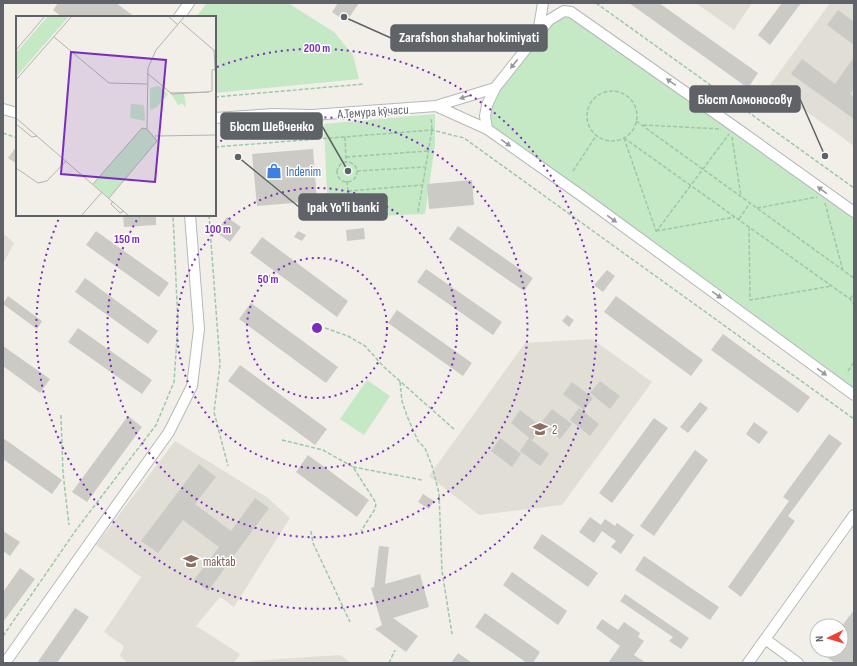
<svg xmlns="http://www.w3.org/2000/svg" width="857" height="666" font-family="'Sofia Sans Condensed',sans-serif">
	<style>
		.education { fill: #e1ded6 }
		.green { fill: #c5e8c5 }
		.building { fill: #cccac5 }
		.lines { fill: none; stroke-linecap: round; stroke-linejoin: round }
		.minor-casing { stroke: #b5b8bc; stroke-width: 12 }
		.path { stroke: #9cc7a9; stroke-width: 1.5; stroke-dasharray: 4 2; stroke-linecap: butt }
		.minor { stroke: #fff; stroke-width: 10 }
		.oneway { fill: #979a9d }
		.ring { fill: none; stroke: #7b2cbf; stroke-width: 2; stroke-dasharray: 2 4 }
		.labels { text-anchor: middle; stroke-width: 3; stroke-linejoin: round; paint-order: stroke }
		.street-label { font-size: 13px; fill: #5f6368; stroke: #fff }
		.shop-label { font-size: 13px; fill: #366cbe; stroke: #fff; text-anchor: start }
		.education-label { font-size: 13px; fill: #785e54; stroke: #fff; text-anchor: start }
		.inset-road { fill: none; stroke: #b3b3b1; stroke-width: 1 }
		.view { fill: #7b2cbf; fill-opacity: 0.15; stroke: #7b2cbf; stroke-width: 2 }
		.inset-edge { fill: none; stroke: #5f6368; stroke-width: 2 }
		.centre { fill: #7b2cbf; stroke: #fff; stroke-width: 2 }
		.ring-label { font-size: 12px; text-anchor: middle; font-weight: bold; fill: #7b2cbf; stroke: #fff; stroke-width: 3; stroke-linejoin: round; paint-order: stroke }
		.leader { fill: none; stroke: #5f6368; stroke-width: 1.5 }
		.callout-dot { fill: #5f6368; stroke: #fff; stroke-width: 1.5 }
		.callout { fill: #5f6368; stroke: #5f6368; stroke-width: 1.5 }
		.callout-label { font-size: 14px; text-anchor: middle; font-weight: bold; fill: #fff }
	</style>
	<rect width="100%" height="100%" fill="#f1efe8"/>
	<path class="education" d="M696,3h56l-18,27z
		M830,3h24v143l-84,-61z
		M3,233l11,10 -11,21z
		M592,339l60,43 -90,123 -83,10 -50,-39 96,-133z
		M175,441l93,57 22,20 -56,89 -14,-10 -24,29 44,28 -6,9h-106l-8,-7 4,-10 -20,-14 37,-55 -45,-32z
		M340,655l11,8h-102l2,-2z"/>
	<path class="green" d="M207,3h81l46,29 19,23 6,24 -144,14v-76h-19z
		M564,11l290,201v183l-367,-266v-24l51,-72z
		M435,114v31l-10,69 -97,4 -4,-94z
		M367,380l23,16 -26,39 -24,-16z"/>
	<path class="building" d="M58,3h58l19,14h-73l-9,-7z
		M338,3h21l-13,19 -14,-10z
		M629,3h30l99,70 -10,15z
		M782,3h19l-31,42 -12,-10z
		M838,10l16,12v23l-27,-20z
		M854,57v31l-4,6 4,3v22l-63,-45 11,-15 33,25z
		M17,146v18l-9,-6z
		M313,149l4,52 -60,5 -5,-52z
		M472,180l2,25 -45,4 -2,-25z
		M123,215h33v10l-32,2z
		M227,217l14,10 -11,15 -14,-10z
		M458,226l75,52 -9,13 -75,-52z
		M364,228l1,11 -18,2 -1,-11z
		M96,231l73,52 -10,14 -73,-52z
		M298,231l8,4 -4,6 -8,-4z
		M262,237l86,64 -11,16 -87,-64z
		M426,269l76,53 -9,13 -76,-53z
		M607,270l8,6 -12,16 -9,-7z
		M85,278l73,53 -10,13 -73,-52z
		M8,296l34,25 -5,8 -34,-25z
		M616,296l87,64 -12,16 -87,-64z
		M251,303l87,64 -12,16 -87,-64z
		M397,310l75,53 -9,13 -75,-53z
		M567,315l7,5 -5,7 -7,-6z
		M78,328l74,52 -10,14 -74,-52z
		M723,334l87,63 -12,16 -87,-63z
		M3,346l47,33 -10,14 -37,-27z
		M240,365l87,64 -12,16 -87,-64z
		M600,381l20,15 -10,13 -20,-16z
		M572,382l21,16 -9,12 -21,-16z
		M700,402l8,6 -20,25 -8,-6z
		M579,408l20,16 -9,12 -20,-16z
		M552,409l20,15 -12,15 -20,-15z
		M520,410l22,17 -10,13 -21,-17z
		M128,416l14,11 -55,75 -15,-10z
		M654,418l14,10 -56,75 -13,-10z
		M754,422l14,10 -9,12 -13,-10z
		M829,434l13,9 -54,73 7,5 -54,76 -13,-10 61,-86 -6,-4z
		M3,438l59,42 -10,14 -49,-35z
		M500,438l21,16 -9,13 -21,-16z
		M529,438l20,16 -9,12 -20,-15z
		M695,450l13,10 -54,76 -14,-10z
		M308,455l61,45 -12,17 -61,-45z
		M199,464l17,13 -21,27 36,27 24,-33 14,10 -61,83 -14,-11 25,-33 -36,-27 -25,33 -17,-12z
		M423,494l11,7 -5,8 -11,-7z
		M590,517l11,8 4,-6 10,7 2,-3 17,12 -13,19 -10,-7 5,-6 -14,-10 -8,12 -15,-11z
		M3,531l17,11 -10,14 -7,-5z
		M542,534l56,39 -10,14 -55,-39z
		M379,546l10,1 -4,37 35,-10 9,33 -36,11 25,18 -12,16 -31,-23 7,-4 -11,-37 3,-1z
		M644,556l75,51 -9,13 -75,-50z
		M20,568l15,11 -32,43v-30z
		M512,572l55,39 -9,14 -55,-40z
		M625,594l64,44 -8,11 -12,-8 4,-4 -53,-36z
		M75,608l14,9 -32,46h-20z
		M854,610v53h-19l-18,-13h24v-23z
		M485,613l55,39 -7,11h-6l-52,-36z
		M602,619l16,11 6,-8 16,11 -2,4 6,4 -10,14 12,8h-38l12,-17 -24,-18z
		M458,653l14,10h-21z"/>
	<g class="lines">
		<defs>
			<path id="minor" d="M179,17l10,-14
				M538,33l5,-30
				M436,106l51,23
				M3,109l14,4
				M215,118l59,-4 38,1 124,-9 59,-18
				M854,212l-119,-85 -164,-115 -7,-1 -15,9 -54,68 -8,17 -2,11 2,13 92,65 275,201
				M765,639l33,24
				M5,663l86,-122 78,-109 23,-46 7,-57 -9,-114
				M748,663l106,-148"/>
		</defs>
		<use href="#minor" class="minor-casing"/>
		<path class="path" d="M596,3l258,185
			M587 116a25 25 0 1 1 50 0a25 25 0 1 1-50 0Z
			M215,97l149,-13
			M636,121l218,157
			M643,125l78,4
			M3,133l14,5
			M345,137l1,25
			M732,137l9,60
			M624,138l226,161 4,6
			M624,138l32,93
			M215,147l217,-17 32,8 390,281
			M346,157l82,-6
			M337 172a10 10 0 1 1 20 0a10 10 0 1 1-20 0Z
			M357,171l68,-4
			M573,171l23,-35
			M347,181l3,34
			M348,191l74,-6
			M825,203l18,68
			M757,208l60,-11
			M418,212l14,-82 -1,-12
			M209,215l11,149 -6,48 14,54
			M739,219l11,-16
			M749,227l1,73 82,-14
			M656,231l79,-14
			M656,232l73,-98
			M850,299l4,-6
			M325,328l23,8 17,10 19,21 71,63
			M848,371l6,-9
			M400,382l2,19 5,15 11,25 7,7 7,18 7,27 3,78 10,63
			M61,415l2,58 6,52
			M282,440l41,10 30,17 23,36 -1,6 -14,22
			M353,467l69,13
			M311,531l2,12 37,79
			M3,636l73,-106 80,-105 18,-43 4,-58 -5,-109
			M389,663l6,-13"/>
		<use href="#minor" class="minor"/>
	</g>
	<defs><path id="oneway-solid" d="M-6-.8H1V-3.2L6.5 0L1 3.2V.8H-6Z"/></defs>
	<g class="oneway">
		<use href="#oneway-solid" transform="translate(514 64) rotate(128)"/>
		<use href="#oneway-solid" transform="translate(671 82) rotate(-145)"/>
		<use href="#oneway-solid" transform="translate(465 97) rotate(163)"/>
		<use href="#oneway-solid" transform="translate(506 143) rotate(35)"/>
		<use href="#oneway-solid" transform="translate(822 190) rotate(-144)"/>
		<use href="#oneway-solid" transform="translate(612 219) rotate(36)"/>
		<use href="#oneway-solid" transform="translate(717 295) rotate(36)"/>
		<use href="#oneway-solid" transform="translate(822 372) rotate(36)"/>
	</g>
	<g class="ring">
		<circle cx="317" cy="328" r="70"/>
		<circle cx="317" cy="328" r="140"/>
		<path d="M215 144A210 210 0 1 1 140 215"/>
		<path d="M217 67A280 280 0 1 1 60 216"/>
	</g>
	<defs>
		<symbol id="shop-bare" viewBox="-9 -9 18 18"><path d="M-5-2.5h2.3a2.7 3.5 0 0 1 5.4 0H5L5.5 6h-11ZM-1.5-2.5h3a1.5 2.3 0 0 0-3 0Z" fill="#3f7fe0" stroke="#fff" stroke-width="2.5" paint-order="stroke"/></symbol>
		<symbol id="school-bare" viewBox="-9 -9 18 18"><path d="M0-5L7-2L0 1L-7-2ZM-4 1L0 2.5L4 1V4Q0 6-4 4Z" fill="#8d6e63" stroke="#fff" stroke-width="2.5" paint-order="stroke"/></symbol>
	</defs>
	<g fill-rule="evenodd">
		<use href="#shop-bare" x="263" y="160" width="22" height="22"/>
		<use href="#school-bare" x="529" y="418" width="22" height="22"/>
		<use href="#school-bare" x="180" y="550" width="22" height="22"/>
	</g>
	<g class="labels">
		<g class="street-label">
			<text transform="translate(373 111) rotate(-4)" y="5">А.Темура кўчаси</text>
		</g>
		<g class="shop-label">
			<text x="286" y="176">Indenim</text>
		</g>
		<g class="education-label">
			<text x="552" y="434">2</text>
			<text x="203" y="566">maktab</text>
		</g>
	</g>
	<g transform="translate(16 16)">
		<rect width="200" height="200" fill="#f1efe8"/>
		<path d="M32,0h21l-53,61v-24zM143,70l9,8 -11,13 -7,3v-22zM155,78h13l2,13 -5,-4 -2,3zM115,88l13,1 1,16 -15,-3zM126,112l5,1 11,11 -49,58 -16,-14z" fill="#c5e8c5"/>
		<path class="inset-road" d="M152,0l10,9M165,6l35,30M38,21l55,46 38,1M0,34l29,-34M198,34l2,33M131,57l25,21 36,-2 4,-1v-21l3,-1M0,64l56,-64M154,77l39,-1M0,102l113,98M0,108l16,13 5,-1M131,113l1,-61 8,-18 29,-34M139,120l61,-1M0,152l22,15 9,-2 19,-20M77,168l49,-56 5,1 10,12 -48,57M97,185l-2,3 9,9 4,-2M65,200l21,-24"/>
		<path class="view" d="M55,36l95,8 -11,122 -94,-8z"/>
		<rect width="200" height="200" class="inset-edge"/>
	</g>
	<circle cx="317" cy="328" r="6" class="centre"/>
	<g class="ring-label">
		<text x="317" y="52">200 m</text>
		<text x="218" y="233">100 m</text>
		<text x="127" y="243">150 m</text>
		<text x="268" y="283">50 m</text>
	</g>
	<path class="leader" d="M344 17L391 38M825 156L800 99M348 171L322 126M238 157L299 207"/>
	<g class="callout-dot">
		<circle cx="344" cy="17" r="4"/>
		<circle cx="825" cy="156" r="4"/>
		<circle cx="348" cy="171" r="4"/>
		<circle cx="238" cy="157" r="4"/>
	</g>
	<g class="callout">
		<rect x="391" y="25" width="156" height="26" rx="4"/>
		<rect x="690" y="86" width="110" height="26" rx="4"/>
		<rect x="221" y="113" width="101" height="26" rx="4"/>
		<rect x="299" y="194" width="88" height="26" rx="4"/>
	</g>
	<g class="callout-label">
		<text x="469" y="42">Zarafshon shahar hokimiyati</text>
		<text x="745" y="104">Бюст Ломоносову</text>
		<text x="272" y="131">Бюст Шевченко</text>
		<text x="343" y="212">Ipak Yo'li banki</text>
	</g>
	<rect width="857" height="666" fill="none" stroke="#5f6368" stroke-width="8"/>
	<g transform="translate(829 638) rotate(265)"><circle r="19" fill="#ffffff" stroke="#bfc1c3"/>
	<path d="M0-3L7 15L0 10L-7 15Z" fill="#ea4335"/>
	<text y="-6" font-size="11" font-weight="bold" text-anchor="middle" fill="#5f6368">N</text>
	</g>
</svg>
